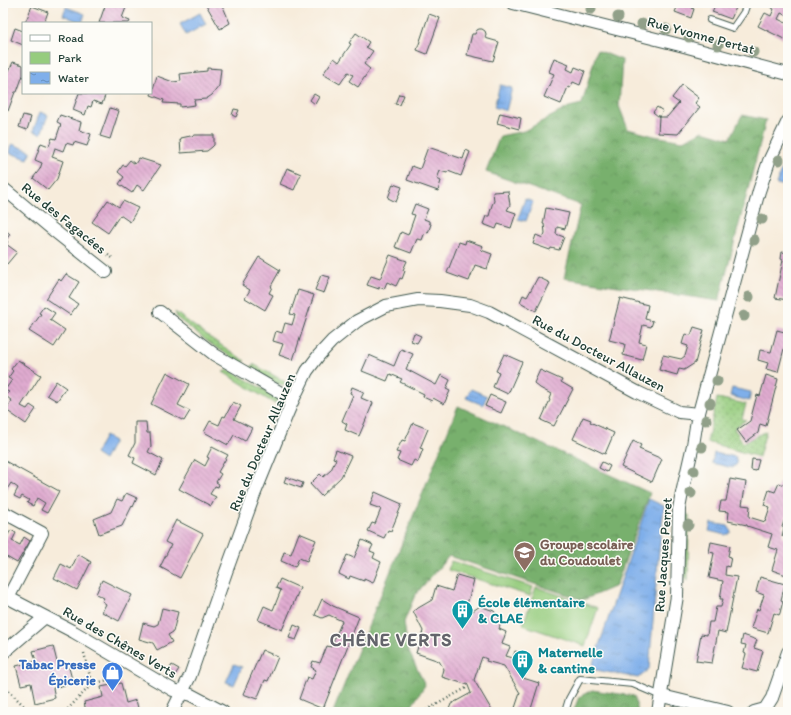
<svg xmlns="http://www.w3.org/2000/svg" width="791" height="715" font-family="Itim,sans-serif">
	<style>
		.grass { fill: url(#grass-dots); stroke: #5a8459 }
		.forest { fill: url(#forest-crowns); stroke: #4c7650 }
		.green { fill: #96cc7e; stroke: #5a8459 }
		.water { fill: url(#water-ripples); stroke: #4f768f }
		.building { fill: url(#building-back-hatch) }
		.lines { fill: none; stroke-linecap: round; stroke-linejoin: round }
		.lane-casing { stroke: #3f574d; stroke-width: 8 }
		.street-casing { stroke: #3f574d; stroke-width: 14 }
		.path { stroke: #3f574d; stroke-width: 2.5; stroke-dasharray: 1 3; stroke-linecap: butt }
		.lane { stroke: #fff; stroke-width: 6 }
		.street { stroke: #fff; stroke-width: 12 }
		.tree { fill: #91a089 }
		.labels { text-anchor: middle; stroke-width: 3; stroke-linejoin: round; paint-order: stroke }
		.street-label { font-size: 14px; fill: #1f3d34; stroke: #fdfcf7 }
		.education-label { font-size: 14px; font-weight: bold; fill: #785e54; stroke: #fdfcf7; text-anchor: start }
		.culture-label { font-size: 14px; font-weight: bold; fill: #0d838f; stroke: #fdfcf7; text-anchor: start }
		.shop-label { font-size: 14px; font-weight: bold; fill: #366cbe; stroke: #fdfcf7; text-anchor: end }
		.district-label { font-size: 18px; font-weight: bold; letter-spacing: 1px; fill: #63646b; stroke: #fdfcf7 }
	</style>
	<defs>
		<pattern id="grass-dots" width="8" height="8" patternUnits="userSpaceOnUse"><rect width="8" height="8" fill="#96cc7e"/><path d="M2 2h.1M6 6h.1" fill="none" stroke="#7aa768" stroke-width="1.8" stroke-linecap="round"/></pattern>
		<pattern id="forest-crowns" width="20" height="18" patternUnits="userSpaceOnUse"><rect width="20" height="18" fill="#78b06d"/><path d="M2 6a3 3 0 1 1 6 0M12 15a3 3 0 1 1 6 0" fill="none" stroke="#62905a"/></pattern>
		<pattern id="water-ripples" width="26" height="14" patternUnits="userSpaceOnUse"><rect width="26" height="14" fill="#7fafea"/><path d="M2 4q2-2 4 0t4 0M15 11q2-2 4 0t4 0" fill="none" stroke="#6790be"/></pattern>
		<pattern id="building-back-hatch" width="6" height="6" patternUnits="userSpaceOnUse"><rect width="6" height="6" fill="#e0abd0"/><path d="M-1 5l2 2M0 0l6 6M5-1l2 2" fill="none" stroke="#b58caa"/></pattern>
	</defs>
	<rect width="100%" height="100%" fill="#fdfcf7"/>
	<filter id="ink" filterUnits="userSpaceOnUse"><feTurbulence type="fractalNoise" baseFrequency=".025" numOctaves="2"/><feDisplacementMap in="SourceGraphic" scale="8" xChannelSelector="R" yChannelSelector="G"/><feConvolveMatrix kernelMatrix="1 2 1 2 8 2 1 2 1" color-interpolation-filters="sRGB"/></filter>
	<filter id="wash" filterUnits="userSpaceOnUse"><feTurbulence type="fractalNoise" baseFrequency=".012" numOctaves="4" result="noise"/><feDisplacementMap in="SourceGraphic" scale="16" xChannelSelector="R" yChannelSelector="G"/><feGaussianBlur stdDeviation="0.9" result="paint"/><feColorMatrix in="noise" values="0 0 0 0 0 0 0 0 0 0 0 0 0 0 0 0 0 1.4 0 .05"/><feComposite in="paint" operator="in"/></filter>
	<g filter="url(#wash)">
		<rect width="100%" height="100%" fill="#f7ecdb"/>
		<path class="grass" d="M175,312l34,25 36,24 -3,3 -30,-19 -35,-27z
			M253,364l31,17 1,2 -1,2 -6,-1 -28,-15z
			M229,370l3,1 43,25 3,4 -3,4 -52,-32z
			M717,398l29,6 -4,15 4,1 -12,8 9,15 23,-12 -7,26 -52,-15z
			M685,515h4l-1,66 -3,-4z"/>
		<path class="forest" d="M597,50l25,10 -3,46 9,23 26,7 29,5 20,-10 27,8 12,-24 24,5 -8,31 -39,150 -155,-23 17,-73 -95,-33 14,-36 24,-5 45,-24 13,-3z
			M458,406l192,87 -34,93 -33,14 -134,-44 -34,39 -11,27 4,28 17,35 -17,27h-75z
			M592,690l42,6 4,16h-65l6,-15z"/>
		<path class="green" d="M451,561l82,26 -3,9 -82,-26z
			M536,587l62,21 -13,38 -62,-21z"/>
		<path class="water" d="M66,7l19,7 -3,9 -19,-8z
			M200,13l6,11 -20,11 -6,-11z
			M500,85l12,3 -6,23 -12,-4z
			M40,112l8,3 -7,19 -8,-3z
			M12,144l19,7 -3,8 -18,-6z
			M788,153v33l-12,-2z
			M525,199l8,3 -7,19 -8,-2z
			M732,388l19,4 -2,9 -19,-5z
			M471,389l16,7 -4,9 -17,-7z
			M105,436l9,5 -10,19 -9,-6z
			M714,453l22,4 -1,3 2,1v2l-1,2 -2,1 -1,2 -21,-5z
			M649,499l15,7 -6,54 -9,109 -11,9 -47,-9z
			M711,523l17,3 2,3 1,3 -2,2h-2l-1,1 -17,-4z
			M234,664l8,3 -8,18 -8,-3z"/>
		<g id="blocks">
			<path class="building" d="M106,3h16l5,2 -5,13 8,3 -1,2h-30z
				M205,3h13l4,3 2,3 6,14 -10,6z
				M679,3h15l-2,5 2,1 -3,9 -16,-6z
				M716,3h22l-7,16 -19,-7z
				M772,3h8l8,4v9l-7,-3 -3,6 10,5v17l-30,-15 7,-13 6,3 3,-7 -4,-2z
				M32,6l16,6 -4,11h-19z
				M429,14l11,4 -13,36 -10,-4z
				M15,28l8,3v14l-12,-5z
				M479,29h3l3,2 1,3 -1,4 14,4 -6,19 -26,-6 5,-21h3l2,-4z
				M356,33l13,9 -3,5 7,4 -9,13 6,5 -12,18 -9,-6 4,-6 -5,-3 -8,12 -17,-10 11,-16 5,4 12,-18 -2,-1z
				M554,58l15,6 -2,5 6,3 2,-5 10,4 -5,14 -7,-3 -3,6 -2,-1 -7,17 -17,-7 10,-23 -5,-2z
				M13,62l10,3v10l-6,17h-2l-7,19 -5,-1v-37l1,-4 5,2z
				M207,68l14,1 -2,17 -7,9 -6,4 -12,1 1,5 -15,2v-3l-17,-1 1,-3 -13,-5 6,-19 16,6 8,-1 -1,-7 27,-3z
				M682,85l17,13 -4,5 5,4 -22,27 -20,-1 1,-16 -6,-5 4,-5 6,4 -4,6h8l12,-14 -7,-5z
				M79,93h27l-4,11 -9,-3 -2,6 -3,-1 -3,9 -12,-5z
				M314,94l5,3 -4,7 -5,-4z
				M399,94l5,1 -4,10 -5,-1z
				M110,108l9,3 -9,28 -10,-3z
				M234,109l5,1 -3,7 -4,-2z
				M500,113l21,5 -2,11 -22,-6z
				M23,115l8,2 -4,13 -8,-3z
				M60,115l21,7 -2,8 12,4 -4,12 -13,-4 -1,3 -7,-2 -3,8 -8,-3 -3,9 11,4 -6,18 -9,11 -15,-12 7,-9 2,-6 -7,-3 6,-17 8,3 3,-8 4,1 5,-15 -4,-2z
				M195,135h19v10l-2,2 -5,4 -26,2 -1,-13 1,-1v-1z
				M428,147l35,12 3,-9 4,2 -9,24 -13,-5 -1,2 -7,-2 -3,8 4,2 -3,10 -31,-11 5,-14 8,3z
				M139,158l22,7 -17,25 -7,-5 -5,8 -13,-9 5,-7 -6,-5 5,-7 2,1 5,-6 5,4z
				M287,168l14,6 -7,16 -14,-6z
				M393,184l9,3 -6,15 -8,-4z
				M508,191l2,14 -3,5 9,3 -5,15 -13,-4 -2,5 -13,-5 3,-8h3l3,-11 2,-4 -1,-9z
				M108,200l11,7 4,-6 15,7 -8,14 -10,-7 -12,18 -16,-11z
				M415,204l13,5 -4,10 5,2v2l2,1 -3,9 -3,-1 -3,8 -5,-1 -6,14 -16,-6 6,-15 7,3 7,-20 -4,-1z
				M546,208l23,5 -4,16 -8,-2 -1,7 8,3 -5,13 -8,-2 -1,2 -17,-6 3,-9 7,3 2,-5 -1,-9h-1z
				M3,228l7,6 -4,6 2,2 -2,2 11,8 -10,12 -4,-3z
				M466,240l17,6 -2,4 11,4 -5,15 -12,-4 -6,16 -22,-8 12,-31 6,2z
				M782,252l6,1v47l-13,-2 8,-38 -2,-1z
				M390,255l17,6 -4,9 2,1 -3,8 -2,-1 -4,8 -9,-4 -3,7 -5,-2v2l-12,-4 4,-9 9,3z
				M259,257l21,13 -9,16 1,1 -3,6 4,2 -8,15 -20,-12 5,-8 -8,-5z
				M66,274l13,8 -10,16 9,6 -8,11 -24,-16 13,-20 2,2z
				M321,275l9,2 -6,16 -9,-3z
				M538,277l12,6 -14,28 -16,-9 3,-7 4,2z
				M298,290l16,5 -21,65 -14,-5 4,-11 -10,-3 3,-10 6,2 3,-10 7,2 3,-10 -5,-1z
				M620,298l28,7 -3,14 8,2 -2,6 -8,-2 -4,17 7,2 -4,16 -19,-5 2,-11 -16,-4z
				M44,306l11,7 -5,7 15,10 -11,17 -25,-16 12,-17 -2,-1z
				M694,327l10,3 -9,33 -11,7 -5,-1 -2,6 -18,-5 4,-15 18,4 4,-3 3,-10 -6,-2 3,-10 6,1z
				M777,330l11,3 -10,39 -12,-3 2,-6 -10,-3 2,-10 11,2z
				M414,333l7,3 -4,7 -6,-2z
				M401,349l12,5 -7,15 30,16 5,-10 9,5 -4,9 4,2 -6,13 -11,-6 -1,3 -9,-4 1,-3 -24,-12 2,-3 -12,-5 -3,7 -25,-10 7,-16 25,11z
				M504,354l18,8 -14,32 -15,-7 6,-15 -3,-1z
				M18,360l23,15 -20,31 6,3 3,-4 6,4 -10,15 -20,-14 6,-9 -6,-5 3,-4 -4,-2 7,-10 -4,-2 5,-7 -2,-2z
				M540,370l22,10 -1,2 12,7 -19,37 -13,-6 9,-20 -1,-1 2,-5 -11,-6 -6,-5z
				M167,372l22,12 -11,21 12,6 -6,10 -33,-17z
				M766,375l12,4 -12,47 -6,-2 -2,9 -12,9 -9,-12 13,-9 7,-26 3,1z
				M56,381l10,7 -9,13 -10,-6z
				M352,387l12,5 -3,6 12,5 -14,33 -14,-6 2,-6 -5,-3 11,-26 -3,-2z
				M490,395l16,7 -5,11 -16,-7z
				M233,402l8,4 -7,13 18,9 -7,13 -11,-6 -6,10 -24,-13 6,-11 9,4 4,-9 2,1z
				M583,417l8,3 -1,2 24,11 -9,21 -32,-15z
				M135,422h11l1,11h3l1,13 -3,6 15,8 -7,15 -23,-12 2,-5 -6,-3 6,-12z
				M413,423l15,6 -8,19 3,1 -5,13 -4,-2 -3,6 -14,-6 3,-7 -4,-1 6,-12 3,1z
				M633,441l8,4 -2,4 23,10 -10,23 -31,-15z
				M212,447l16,8 -10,17 3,2 -5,8 3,2 -1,3 -3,-1 -5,8 6,3 -5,9 -32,-17 16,-29 10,6 4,-8 -2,-1z
				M336,450l15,6 -10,21 -20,19 -11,-12 10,-10 3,3 8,-7 5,-11 -3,-1z
				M752,459l7,1 -3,11 -5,-1z
				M5,461l54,30 -12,22 -6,-3 4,-7 -8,-5 -4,8 -6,-3 2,-3 -7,-4 -2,3 -6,-3 4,-8 -7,-5 -5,8 -3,-2v-6l2,-3 -2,-1v-14z
				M602,462l8,4 -3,6 -8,-4z
				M286,477l17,6 -2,5 -17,-6z
				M730,479l16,3 -4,23 8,1 -1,11 16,5 5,-15 -6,-2 5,-15 6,2 4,-9 9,3v27h-1l-5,14 2,1 -2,8 6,2v30l-2,7 -14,-5 6,-20 -10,-3 4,-13 -25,-8v-1l-19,-4 1,-9 -10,-1 2,-10h5z
				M375,492l27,12 -11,27 -3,-1 -4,8 -16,-7 4,-8 3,1 6,-15 -11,-4z
				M126,493l11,5 -4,9 -1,-1 -10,20 -23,8 -5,-15 17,-7 6,-13 5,2z
				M176,520l27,14 -23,44 -20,-11 11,-22 -6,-3z
				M11,530l5,3 -4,8 8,4 4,-8 6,4 -13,22 -14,-8v-19l3,2z
				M299,533l17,7 -9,21 -8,-3 -4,9 -14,-6 3,-9 7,2z
				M362,540l11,5 -3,6 5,2 -2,5 8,4 -8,21 -9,-4v2l-14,-5 -1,3 -10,-5 8,-19 7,3z
				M711,542l19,4 -2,10 3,1 -2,10 -3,-1 -1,9 12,2 -11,56 -8,-2 -6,32 -16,-2 5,-27 6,1 2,-13h4l3,-15h5l2,-8h-3l3,-18 -14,-3 5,-25 -5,-1z
				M78,554l13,8 -14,28 -23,-12 7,-14 10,5z
				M457,575l17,5 -11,38 4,1 3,-6 10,-7 14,5 7,11 -2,7 7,3 -4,12 8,3 -4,9 7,2 2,-7 15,5 -7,22 16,5 -9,29h-24l9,-4 5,-15 -16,-27 -18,-5 1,-2 -5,-2 -8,23 17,29 10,3h-53l3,-8 20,-11 -4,-10 -2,1 -23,-7 2,-8 -5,-8 -23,-8 7,-22 -10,-20 19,-11 4,-14 16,5z
				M760,577l25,7 -4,16 2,1 -3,12 -1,2 -5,-2 -6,20 -17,-5 6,-19 2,1 5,-15 -8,-3z
				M280,579l20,9 -18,42 -24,-10 6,-14 9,4 8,-20 -5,-2z
				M102,580l30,15 -13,26 -17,-9 4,-8 -4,-3 2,-3 -8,-4z
				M322,599l11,7 26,11 -36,92 -24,-10 8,-22 5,2 4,-9 -5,-3 2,-6 7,2 7,-17 4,1 11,-26 -13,-6 -7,3 -7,-3z
				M162,608l16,4 -5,20 -5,3 4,7 -15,8 -4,-7 -14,-4 4,-16 11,3 4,-2z
				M294,625l7,3 -5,12 -7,-2z
				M743,635l14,5 -3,8 9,3 -6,21 -15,-4 4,-14 -2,-1 2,-8 -5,-1z
				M53,646l5,20 10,-2 5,19 -20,5 2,10 -20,5 -4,-20 -10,2 -5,-19 20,-5 -3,-10z
				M262,650l16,7 -10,24 -3,-1 -8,19 -14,-5z
				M172,665l7,4 -4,6 -6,-5z
				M121,683l5,20 10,-3 3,12h-53l-2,-10 19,-5 -2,-10z
				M3,701l3,9 10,-2 1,4h-14z"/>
		</g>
	</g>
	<g filter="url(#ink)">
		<use href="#blocks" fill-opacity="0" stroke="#3f574d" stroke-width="1"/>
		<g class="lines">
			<defs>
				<path id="lane" d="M710,20l23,8 11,-16 3,-9
					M565,712l4,-13 11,-20 53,5 28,12"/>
				<path id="street" d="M513,3l167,42 108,29
					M3,188l49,41 54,43
					M160,312l55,43 78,45
					M3,512l39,21 -34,65
					M3,595l71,37 99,58 18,5 32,17
					M3,653l42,-36
					M662,696l66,16
					M172,712l18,-36 36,-104 28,-77 33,-81 6,-14 14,-29 12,-16 13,-14 25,-20 29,-15 32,-6 22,1 30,4 19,7 148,80 42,20 20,2
					M658,712l19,-116 2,-87 3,-16 11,-48 4,-25 62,-229 10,-30 19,-40
					M754,712l11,-3 7,-11 16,-46"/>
			</defs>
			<use href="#lane" class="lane-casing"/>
			<use href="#street" class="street-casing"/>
			<path class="path" d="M108,255l6,4
				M84,653l8,31
				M3,685l27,27
				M65,712l27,-28 32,-8
				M423,712l45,-25"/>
			<use href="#lane" class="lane"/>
			<use href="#street" class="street"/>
		</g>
		<g class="tree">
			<circle cx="591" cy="9" r="5.5"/>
			<circle cx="618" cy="17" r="5.5"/>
			<circle cx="642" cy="24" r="5.5"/>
			<circle cx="666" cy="29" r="5.5"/>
			<circle cx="689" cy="37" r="5.5"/>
			<circle cx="718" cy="45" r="5.5"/>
			<circle cx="753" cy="52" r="5.5"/>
			<circle cx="779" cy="160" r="5.5"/>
			<circle cx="762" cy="219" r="5.5"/>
			<circle cx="754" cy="240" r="5.5"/>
			<circle cx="749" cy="297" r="5.5"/>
			<circle cx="744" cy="316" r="5.5"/>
			<circle cx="717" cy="381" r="5.5"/>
			<circle cx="710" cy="403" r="5.5"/>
			<circle cx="706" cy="420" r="5.5"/>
			<circle cx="702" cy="447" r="5.5"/>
			<circle cx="694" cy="471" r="5.5"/>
			<circle cx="691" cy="493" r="5.5"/>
			<circle cx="688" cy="525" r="5.5"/>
		</g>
	</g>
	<defs>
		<symbol id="school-pin" viewBox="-11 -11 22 30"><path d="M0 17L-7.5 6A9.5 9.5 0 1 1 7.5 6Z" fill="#8d6e63" stroke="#fdfcf7"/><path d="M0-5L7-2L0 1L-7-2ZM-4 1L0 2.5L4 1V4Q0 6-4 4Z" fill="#fff"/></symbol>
		<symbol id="building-pin" viewBox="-11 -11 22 30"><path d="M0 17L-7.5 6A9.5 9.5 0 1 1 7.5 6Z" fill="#0f9aa8" stroke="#fdfcf7"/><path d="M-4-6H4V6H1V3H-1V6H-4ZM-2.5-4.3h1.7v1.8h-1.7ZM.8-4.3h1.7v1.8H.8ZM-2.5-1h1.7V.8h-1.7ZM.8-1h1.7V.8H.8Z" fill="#fff"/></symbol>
		<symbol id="shop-pin" viewBox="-11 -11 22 30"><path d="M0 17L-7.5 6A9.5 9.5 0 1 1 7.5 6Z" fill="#3f7fe0" stroke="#fdfcf7"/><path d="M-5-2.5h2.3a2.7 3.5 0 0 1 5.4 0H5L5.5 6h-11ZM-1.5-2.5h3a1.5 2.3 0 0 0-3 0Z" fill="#fff"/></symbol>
	</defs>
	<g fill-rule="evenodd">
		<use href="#school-pin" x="512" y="540" width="25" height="34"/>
		<use href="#building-pin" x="450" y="598" width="25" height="34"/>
		<use href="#building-pin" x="510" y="648" width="25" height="34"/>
		<use href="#shop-pin" x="100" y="660" width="25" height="34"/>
	</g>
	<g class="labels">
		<g class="street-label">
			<text transform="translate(701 35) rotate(15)" y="5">Rue Yvonne Pertat</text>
			<text transform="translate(64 218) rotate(39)" y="5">Rue des Fagacées</text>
			<text transform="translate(599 353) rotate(28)" y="5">Rue du Docteur Allauzen</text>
			<text transform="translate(262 442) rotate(-67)" y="5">Rue du Docteur Allauzen</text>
			<text transform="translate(663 555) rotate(-86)" y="5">Rue Jacques Perret</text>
			<text transform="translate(120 642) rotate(30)" y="5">Rue des Chênes Verts</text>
		</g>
		<g class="education-label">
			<text x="540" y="549">Groupe scolaire<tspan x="540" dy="16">du Coudoulet</tspan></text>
		</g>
		<g class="culture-label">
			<text x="478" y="607">École élémentaire<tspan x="478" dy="16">&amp; CLAE</tspan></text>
			<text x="538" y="657">Maternelle<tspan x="538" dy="16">&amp; cantine</tspan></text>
		</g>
		<g class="shop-label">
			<text x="96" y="669">Tabac Presse<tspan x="96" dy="16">Épicerie</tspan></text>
		</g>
		<g class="district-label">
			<text x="391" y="646">CHÊNE VERTS</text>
		</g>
	</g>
	<rect width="791" height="715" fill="none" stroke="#fdfcf7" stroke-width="16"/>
	<rect x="22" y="22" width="130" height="72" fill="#fdfcf7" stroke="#a4b0a9"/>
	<rect x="30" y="35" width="20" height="6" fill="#ffffff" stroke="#a4b0a9"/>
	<text x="58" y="42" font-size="12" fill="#1f3d34">Road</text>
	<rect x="30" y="52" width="20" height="12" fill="#96cc7e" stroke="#a4b0a9"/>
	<text x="58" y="62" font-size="12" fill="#1f3d34">Park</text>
	<rect x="30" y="72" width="20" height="12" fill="url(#water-ripples)" stroke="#a4b0a9"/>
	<text x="58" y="82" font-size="12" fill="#1f3d34">Water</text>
</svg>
